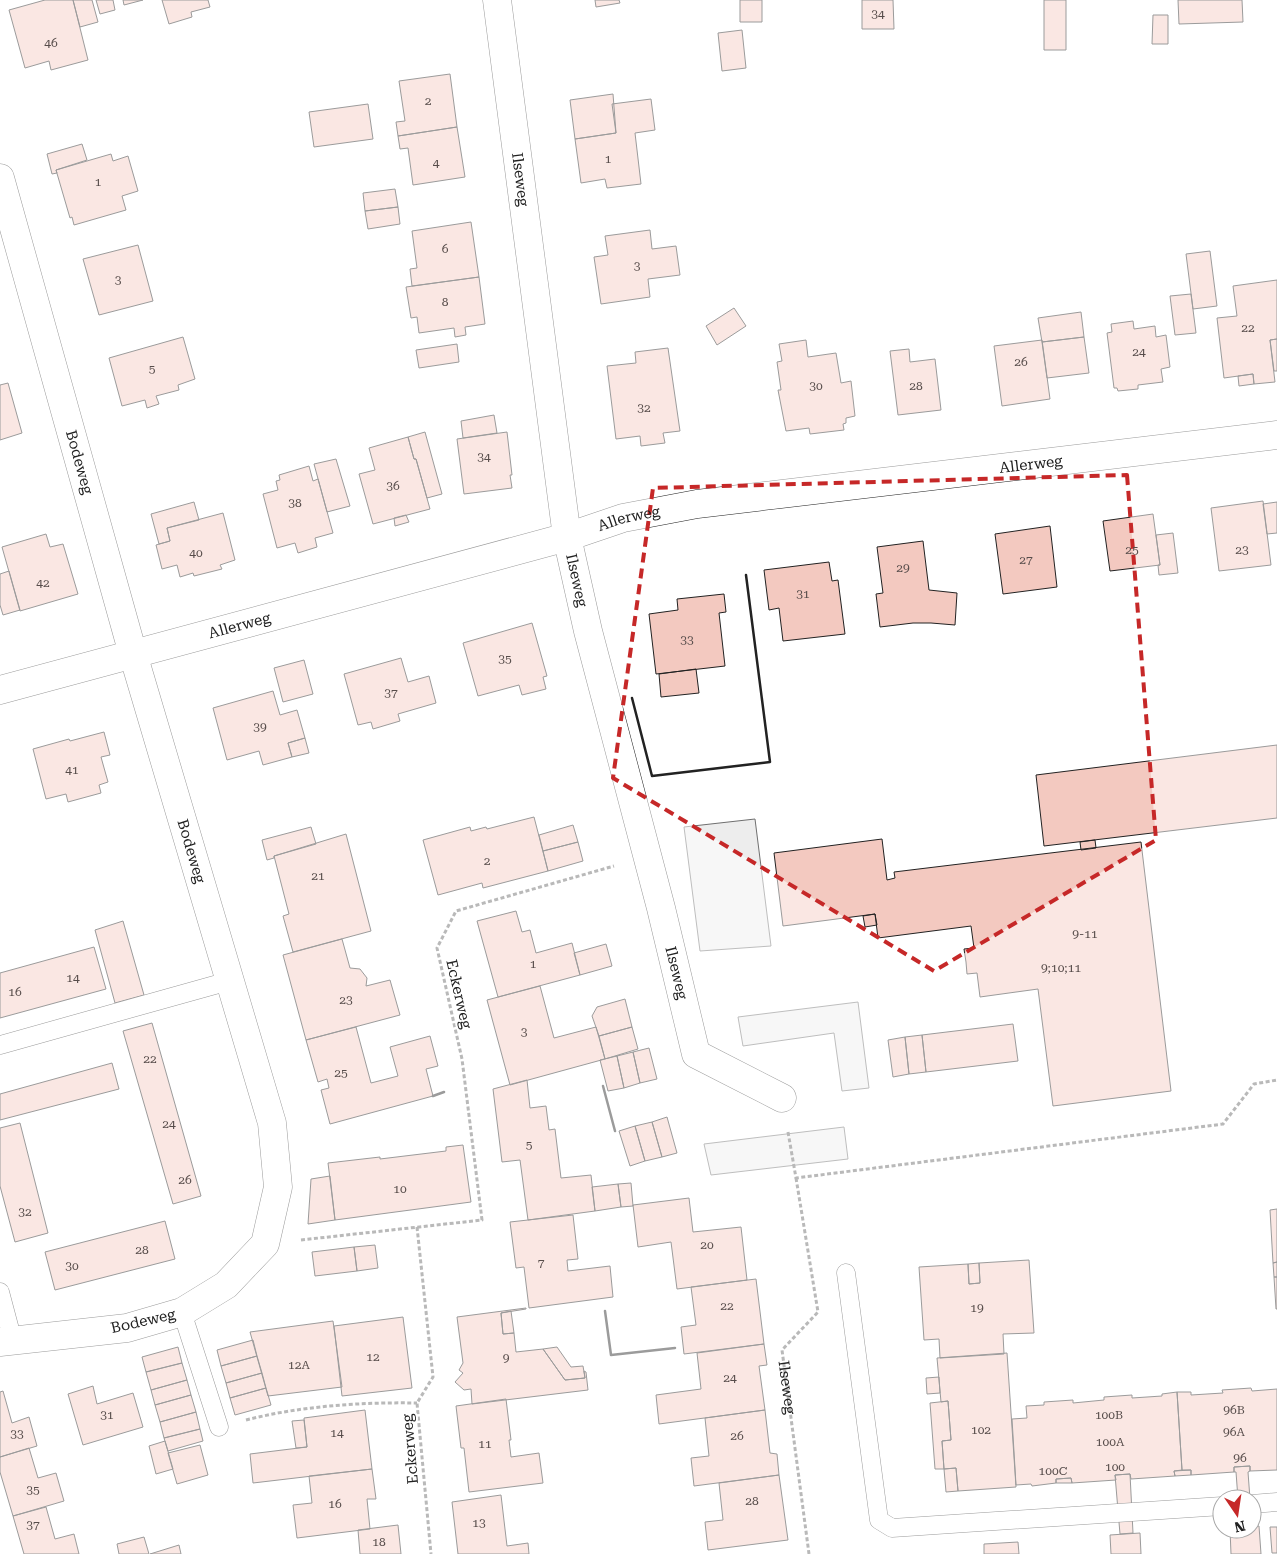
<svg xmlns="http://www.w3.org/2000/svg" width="1277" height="1554" font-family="'Roboto Serif',serif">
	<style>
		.parking { fill: #ededed; stroke: #6f6f6f }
		.building { fill: #f3c9c0; stroke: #222 }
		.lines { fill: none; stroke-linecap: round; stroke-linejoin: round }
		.service-casing { stroke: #222; stroke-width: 19 }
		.minor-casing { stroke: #222; stroke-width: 29 }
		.path { stroke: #646464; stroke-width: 3; stroke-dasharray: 4 2.5; stroke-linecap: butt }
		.service { stroke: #fff; stroke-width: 18 }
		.minor { stroke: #fff; stroke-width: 28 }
		.wall { stroke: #222; stroke-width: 2.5 }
		.marked { fill: none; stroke: #c62828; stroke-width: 4; stroke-dasharray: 10 6; stroke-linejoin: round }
		.labels { text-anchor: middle; stroke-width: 4; stroke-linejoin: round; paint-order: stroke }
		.number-label { font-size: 12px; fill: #564c4a }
		.street-label { font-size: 15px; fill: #222; stroke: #fff }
	</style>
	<rect width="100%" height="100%" fill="#fff"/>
	<path class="parking" d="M755,819l16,127 -71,5 -16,-124z
		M858,1002l11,86 -27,3 -8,-58 -91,13 -5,-29z
		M844,1127l4,32 -137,16 -7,-31z"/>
	<path class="building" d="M45,0h28l15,60 -37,10 -2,-9 -24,7 -16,-58z
		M73,0h19l6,22 -18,5z
		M96,0h17l2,10 -15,4z
		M123,0h20l-19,5z
		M162,0h46l2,7 -19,5 1,5 -23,7z
		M595,0h24l1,3 -24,4z
		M740,0h22v22h-22z
		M862,0h31l1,29h-32z
		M1044,0h22v50h-22z
		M1178,0h64l1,22 -64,2z
		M1153,15h15v29h-16z
		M742,30l4,38 -24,3 -4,-38z
		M450,74l7,53 -59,9 -2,-14 9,-1 -6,-40z
		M613,94l3,39 -41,6 -5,-39z
		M651,99l4,31 -20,3 6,51 -34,4 -2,-9 -24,4 -6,-44 41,-6 -4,-29z
		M368,104l5,35 -59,8 -5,-35z
		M457,127l8,50 -52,8 -5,-37 -8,1 -2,-13z
		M82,144l5,16 -31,10 1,3 -5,1 -5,-20z
		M111,154l2,7 15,-5 10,35 -16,5 4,14 -52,15 -2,-8 -2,1 -14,-48z
		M395,189l3,18 -33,4 -2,-18z
		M398,207l2,17 -32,5 -3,-18z
		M471,222l8,55 -67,9 -2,-17 7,-1 -5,-37z
		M650,230l2,19 24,-3 4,29 -32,4 2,18 -49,7 -7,-47 14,-2 -3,-19z
		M138,245l15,56 -54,14 -16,-56z
		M1210,251l7,55 -24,3 -7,-55z
		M479,277l6,47 -20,3 1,8 -11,2 -1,-9 -35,5 -2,-16 -6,1 -5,-31z
		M1277,280v59l-7,1 5,42 -21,2 -1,-10 -29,4 -7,-60 20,-2 -4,-30z
		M1191,294l5,39 -21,2 -5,-39z
		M734,308l12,18 -29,19 -11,-19z
		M1081,312l3,25 -42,5 -4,-24z
		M1133,321l1,8 21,-3 1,11 10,-2 4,32 -9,2 2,13 -25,3v4l-20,2 -1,-3h-3l-7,-55 5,-1 -1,-8z
		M183,337l12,42 -17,6 1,5 -23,6 3,8 -12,4 -2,-8 -23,6 -13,-48z
		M1084,337l5,36 -42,5 -5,-36z
		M1277,339v32h-3l-4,-31z
		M806,340l2,17 28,-4 5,30 10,-2 4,35 -9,2v5l-3,1 1,6 -34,4 -1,-6 -23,3 -8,-41h3l-4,-28 5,-1 -3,-17z
		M1042,340l8,59 -48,7 -8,-60z
		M457,344l2,18 -40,6 -3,-18z
		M668,348l12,83 -17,2 2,10 -24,3 -1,-10 -24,3 -9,-73 29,-3 -1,-11z
		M909,349l1,13 25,-3 6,51 -43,5 -8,-64z
		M1253,374l1,10 -15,2 -1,-10z
		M8,383l14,50 -22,7v-55z
		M494,415l3,18 -34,5 -2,-17z
		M425,432l17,62 -15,4 -11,-39h-2l-6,-22z
		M507,432l5,43h-2l2,13 -48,6 -7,-55z
		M408,437l6,22h2l14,50 -57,15 -14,-50 16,-4 -6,-22z
		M336,459l14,47 -23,6 -13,-48z
		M309,466l4,15 5,-2 15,54 -18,5 2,9 -19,6 -3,-10 -18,5 -14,-54 15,-4 -2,-9 4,-1 -1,-5z
		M1263,501l8,64 -52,6 -8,-63z
		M194,502l5,18 -32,8 3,13 -11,3 -8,-30z
		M1277,502v31l-10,1 -4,-30z
		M223,513l12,47 -15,5 2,4 -28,7 -1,-3 -13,4 -3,-12 -15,4 -6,-24 14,-4 -3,-13z
		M1153,514l7,51 -50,6 -7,-50z
		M406,515l3,7 -14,4 -1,-8z
		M1050,526l7,61 -54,7 -8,-60z
		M1173,533l5,40 -19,2 -1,-10h2l-4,-30z
		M46,534l4,13 13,-3 15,50 -58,17 -18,-64z
		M923,541l6,49 28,3 -2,32 -24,-2h-18l-33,4 -4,-33 7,-1 -6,-46z
		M829,562l3,19 6,-1 7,54 -62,7 -4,-33 -10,2 -5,-40z
		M9,571l11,39 -17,5 -3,-10v-31z
		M724,594l2,18 -7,1 6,53 -69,8 -7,-60 29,-4 -1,-11z
		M532,623l15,53 -4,1 3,12 -24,6 -3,-10 -41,11 -15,-53z
		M401,658l7,24 21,-6 7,27 -38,11 2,7 -27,8 -2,-7 -13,3 -14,-51z
		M304,660l9,34 -30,8 -9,-34z
		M696,669l3,24 -38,4 -2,-23z
		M273,691l7,24 17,-5 8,28 -17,5 4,14 -29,8 -4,-14 -32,9 -14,-52z
		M104,732l6,23 -9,2 7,25 -9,3 2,8 -33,9 -2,-8 -20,5 -13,-50 36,-10 1,2z
		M305,738l4,15 -17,4 -4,-14z
		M1277,745v73l-233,28 -8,-71z
		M534,817l14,54 -65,17 -1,-5 -44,12 -15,-55 47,-13 1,4 15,-4 1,2z
		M573,825l5,17 -35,9 -4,-16z
		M311,827l5,17 -42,12v2l-7,2 -5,-20z
		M346,834l25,97 -78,21 -10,-36 6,-2 -15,-58z
		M882,839l5,41 8,-2 -1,-6 247,-30 30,249 -118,15 -15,-117 -58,8 -3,-24 -10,1 -1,-12 -2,-13 10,-1 -3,-22 -93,12 -3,-24 -92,12 -9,-73z
		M1095,840l1,8 -15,2 -1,-8z
		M578,842l5,19 -35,10 -5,-20z
		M516,911l6,21 8,-2 6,23 36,-10 8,32 -82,22 -21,-76z
		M875,914l2,11 -12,2 -2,-11z
		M123,921l21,74 -29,8 -20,-73z
		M342,939l8,29 10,1 7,9 -1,8 24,-6 10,35 -94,25 -23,-85z
		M606,944l6,22 -32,9 -6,-22z
		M94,947l12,42 -106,29v-45z
		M540,986l14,52 42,-11 9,32 -95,26 -23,-85z
		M625,999l7,28 -33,9 -7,-20 5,-9z
		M152,1023l49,173 -28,8 -50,-173z
		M1013,1024l5,37 -92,11 -4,-37z
		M356,1027l15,56 27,-7 -8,-29 40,-11 8,30 -12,3 7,27 -103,28 -9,-34 8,-2 -2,-9 -9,3 -12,-42z
		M632,1027l6,22 -33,10 -6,-23z
		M922,1035l4,37 -17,2 -4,-37z
		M905,1037l4,37 -16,3 -5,-37z
		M649,1048l8,31 -17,4 -7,-31z
		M633,1052l7,31 -16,5 -7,-32z
		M617,1056l7,32 -16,3 -8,-31z
		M112,1063l7,26 -119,31v-26z
		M527,1080l3,28 16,-2 3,24 6,-1 6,49 30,-3 4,36 -67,9 -8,-60 -18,2 -9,-73z
		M667,1117l10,36 -15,4 -10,-35z
		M652,1122l10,35 -17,4 -10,-35z
		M20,1123l28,110 -33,9 -15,-56v-58z
		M635,1126l10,35 -15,5 -11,-35z
		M463,1145l8,57 -136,18 -7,-57 52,-6v2l66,-8v-4z
		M330,1176l5,44 -27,4 3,-45z
		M631,1183l2,23 -12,1 -3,-23z
		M618,1184l3,23 -26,4 -3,-24z
		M689,1198l4,34 48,-5 6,53 -70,9 -6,-47 -33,5 -5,-42z
		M1277,1209v53l-4,1 -3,-53z
		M573,1215l5,44 -11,1 1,11 42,-5 3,31 -84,11 -5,-41 -8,1 -6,-46z
		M165,1221l10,38 -120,31 -10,-38z
		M375,1245l3,23 -21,3 -3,-24z
		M354,1247l3,24 -42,5 -3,-24z
		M1029,1260l5,73 -31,1 1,20 -64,4 -1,-19 -15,1 -5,-73 49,-3 1,20 11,-1 -1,-20z
		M1277,1262v15h-3l-1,-14z
		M979,1263l1,20 -11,1 -1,-20z
		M1274,1277h3v32h-1z
		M756,1279l8,65 -80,10 -3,-27 15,-2 -5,-38z
		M526,1308v1l-25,4 2,21 11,-1 2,19 27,-3 22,31 20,-2 -1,-7 2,1 2,18 -116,14 -1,-15 -7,1 -9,-8 8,-9 -4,-3 4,-7 -6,-46z
		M511,1311l3,22 -11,1 -2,-21z
		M403,1317l9,71 -70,8 -8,-70z
		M333,1321l9,66 -74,9 -18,-64z
		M253,1340l4,16 -36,10 -4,-16z
		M764,1344l3,21 -8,1 6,44 -106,14 -3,-29 45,-6 -4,-36z
		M178,1347l4,16 -36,9 -4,-15z
		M557,1347l14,20 12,-1 2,12 -20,2 -22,-31z
		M1007,1353l9,134 -58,4 -2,-23 -12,1 -2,-28 9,-1 -3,-39 -7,1 -4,-44z
		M257,1356l5,17 -36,10 -5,-17z
		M182,1363l5,17 -36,10 -5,-18z
		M262,1373l4,15 -36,10 -4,-15z
		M939,1377l1,16 -13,1 -1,-16z
		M187,1380l4,15 -36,10 -4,-15z
		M93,1386l4,18 36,-11 10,34 -60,18 -15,-51z
		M266,1388l5,17 -36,10 -5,-17z
		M1251,1388l1,3 25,-2v81l-27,1v-5l-16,1v5l-43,3v-5h-9l-5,-78h14v3l32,-2 -1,-3z
		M3,1391l9,32 17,-6 8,29 -37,11v-65z
		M1177,1392l5,78 -8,1 1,5 -44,3 -1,-5 -15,1 1,5 -44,3 -1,-5 -15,1v4l-24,3 -1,-2 -15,1 -4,-66 15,-1 -1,-12 18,-1v-3l29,-2v3l31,-3v-3l28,-2v3l30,-2v-2z
		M191,1395l5,17 -36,10 -5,-17z
		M506,1399l5,41h-2l2,17 28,-4 4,30 -74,9 -5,-44h-3l-5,-42z
		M948,1401l3,39 -9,1 2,28h-9l-5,-66z
		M365,1410l7,59 -119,14 -3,-29 57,-7 -3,-29z
		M765,1410l5,43 7,1 2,21 -85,11 -3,-28 18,-2 -4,-38z
		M196,1412l4,17 -36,9 -4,-16z
		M304,1420l3,27 -11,1 -4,-27z
		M200,1429l3,12 -35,10 -4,-13z
		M165,1441l8,28 -17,5 -7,-28z
		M200,1445l8,30 -31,9 -9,-31z
		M29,1448l9,30 18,-5 8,28 -51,15 -13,-44v-15z
		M1250,1466v5l-2,1 2,27h-12l-2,-27h-2v-5z
		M956,1468l2,23 -12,1 -2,-23z
		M372,1469l4,30h-9l3,30 -73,9 -4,-33 19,-2 -3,-27z
		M1191,1470v5l-16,1 -1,-5z
		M1130,1474l3,59 -13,1 -5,-59z
		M779,1475l9,65 -80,10 -3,-28 18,-2 -4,-37z
		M1071,1478l1,5h-16v-4z
		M501,1495l6,51 21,-3 1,11h-71l-6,-52z
		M46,1507l9,32 19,-5 5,20h-55l-11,-38z
		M398,1525l3,29h-41l-2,-24z
		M1252,1526h7l2,28h-30l-1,-25h22z
		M1270,1527h7v26h-5z
		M1140,1533l1,21h-30l-1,-19z
		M144,1537l5,17h-30l-2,-10z
		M1018,1542l1,12h-35v-10z
		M179,1545l2,9h-31z"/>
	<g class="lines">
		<defs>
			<path id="service" d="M0,1045l229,-64
				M846,1273l33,247 13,8 330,-22
				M0,1292l13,49
				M182,1312l37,115
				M1252,1504l25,-2"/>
			<g id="minor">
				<path id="s2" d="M497,0l70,537 21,94 73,277 35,146 86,44"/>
				<path id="s3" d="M0,178l133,476 139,469 6,64 -13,57 -39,41 -44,27 -55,16 -127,14"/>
				<path id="s4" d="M0,690l567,-153 56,-19 74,-14 580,-69"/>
			</g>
		</defs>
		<use href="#service" class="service-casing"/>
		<use href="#minor" class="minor-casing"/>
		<g class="path">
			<path d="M788,1132l8,46 427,-54 31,-40 23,-4"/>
			<path id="s1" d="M796,1178l22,134 -36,38 27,204"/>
			<path d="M417,1227l16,150 -16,26 14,151"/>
			<path d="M301,1240l181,-20 -20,-161 -25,-111 19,-37 158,-45"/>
			<path d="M246,1420c55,-14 115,-18 171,-17"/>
		</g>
		<use href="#service" class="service"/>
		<use href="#minor" class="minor"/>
		<path class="wall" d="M632,698l20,78 118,-14 -24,-187
			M603,1086l12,45
			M433,1096l11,-4
			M605,1311l6,44 64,-7"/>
	</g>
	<path d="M0 0H1277V1554H0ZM1127,475l29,365 -222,131 -321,-193 40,-290z" fill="#fff" fill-opacity=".55" fill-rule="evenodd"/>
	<path class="marked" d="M1127,475l29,365 -222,131 -321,-193 40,-290z"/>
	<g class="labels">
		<g class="number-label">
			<text x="878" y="18">34</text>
			<text x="51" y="47">46</text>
			<text x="428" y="105">2</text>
			<text x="608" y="163">1</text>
			<text x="436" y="167">4</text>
			<text x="98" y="186">1</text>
			<text x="445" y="253">6</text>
			<text x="637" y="270">3</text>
			<text x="118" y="284">3</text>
			<text x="445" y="306">8</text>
			<text x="1248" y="332">22</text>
			<text x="1139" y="356">24</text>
			<text x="1021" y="366">26</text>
			<text x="152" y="373">5</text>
			<text x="816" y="390">30</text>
			<text x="916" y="390">28</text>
			<text x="644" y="412">32</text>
			<text x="484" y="461">34</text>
			<text x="393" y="490">36</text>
			<text x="295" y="507">38</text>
			<text x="1132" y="554">25</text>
			<text x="1242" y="554">23</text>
			<text x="196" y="557">40</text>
			<text x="1026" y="564">27</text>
			<text x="903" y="572">29</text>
			<text x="43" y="587">42</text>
			<text x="803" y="598">31</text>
			<text x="687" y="644">33</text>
			<text x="505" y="663">35</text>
			<text x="391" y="697">37</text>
			<text x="260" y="731">39</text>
			<text x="72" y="774">41</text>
			<text x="487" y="865">2</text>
			<text x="318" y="880">21</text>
			<text x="1085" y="938">9-11</text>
			<text x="533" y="968">1</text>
			<text x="1061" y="972">9;10;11</text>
			<text x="73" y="982">14</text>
			<text x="15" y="996">16</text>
			<text x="346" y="1004">23</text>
			<text x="524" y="1036">3</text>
			<text x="150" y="1063">22</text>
			<text x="341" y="1077">25</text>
			<text x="169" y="1128">24</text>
			<text x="529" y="1149">5</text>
			<text x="185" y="1184">26</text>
			<text x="400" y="1193">10</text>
			<text x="25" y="1216">32</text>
			<text x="707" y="1249">20</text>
			<text x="142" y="1254">28</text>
			<text x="541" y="1267">7</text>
			<text x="72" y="1270">30</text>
			<text x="727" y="1310">22</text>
			<text x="977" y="1312">19</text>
			<text x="373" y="1361">12</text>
			<text x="506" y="1362">9</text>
			<text x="299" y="1369">12A</text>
			<text x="730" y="1382">24</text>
			<text x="1234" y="1414">96B</text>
			<text x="107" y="1419">31</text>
			<text x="1109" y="1419">100B</text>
			<text x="981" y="1434">102</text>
			<text x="1234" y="1436">96A</text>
			<text x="337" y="1437">14</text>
			<text x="17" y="1438">33</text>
			<text x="737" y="1440">26</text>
			<text x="1110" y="1446">100A</text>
			<text x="485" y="1448">11</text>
			<text x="1240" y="1462">96</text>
			<text x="1115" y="1471">100</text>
			<text x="1053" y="1475">100C</text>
			<text x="33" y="1494">35</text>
			<text x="752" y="1505">28</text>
			<text x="335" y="1508">16</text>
			<text x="479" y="1527">13</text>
			<text x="33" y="1529">37</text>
			<text x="379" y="1546">18</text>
		</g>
		<g class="street-label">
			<text dy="5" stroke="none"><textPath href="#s2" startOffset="181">Ilseweg</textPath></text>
			<text dy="5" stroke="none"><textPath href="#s3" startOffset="295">Bodeweg</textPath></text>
			<text dy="5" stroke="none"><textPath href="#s4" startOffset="1058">Allerweg</textPath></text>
			<text dy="5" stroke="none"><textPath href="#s4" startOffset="652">Allerweg</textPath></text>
			<text dy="5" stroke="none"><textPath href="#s2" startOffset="586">Ilseweg</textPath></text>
			<text dy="5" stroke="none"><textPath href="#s4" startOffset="248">Allerweg</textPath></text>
			<text dy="5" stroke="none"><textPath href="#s3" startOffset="700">Bodeweg</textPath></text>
			<text dy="5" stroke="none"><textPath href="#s2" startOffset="991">Ilseweg</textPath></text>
			<text transform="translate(459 994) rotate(77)" y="5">Eckerweg</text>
			<text transform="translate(143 1321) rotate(-13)" y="5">Bodeweg</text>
			<text dy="5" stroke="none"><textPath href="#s1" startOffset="226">Ilseweg</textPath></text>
			<text transform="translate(410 1449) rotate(-95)" y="5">Eckerweg</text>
		</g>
	</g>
	<g transform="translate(1237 1514) rotate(167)"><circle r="24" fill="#ffffff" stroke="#a7a7a7"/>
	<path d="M0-4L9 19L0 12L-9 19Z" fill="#c62828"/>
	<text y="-8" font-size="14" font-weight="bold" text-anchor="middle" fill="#222222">N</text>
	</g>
</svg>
